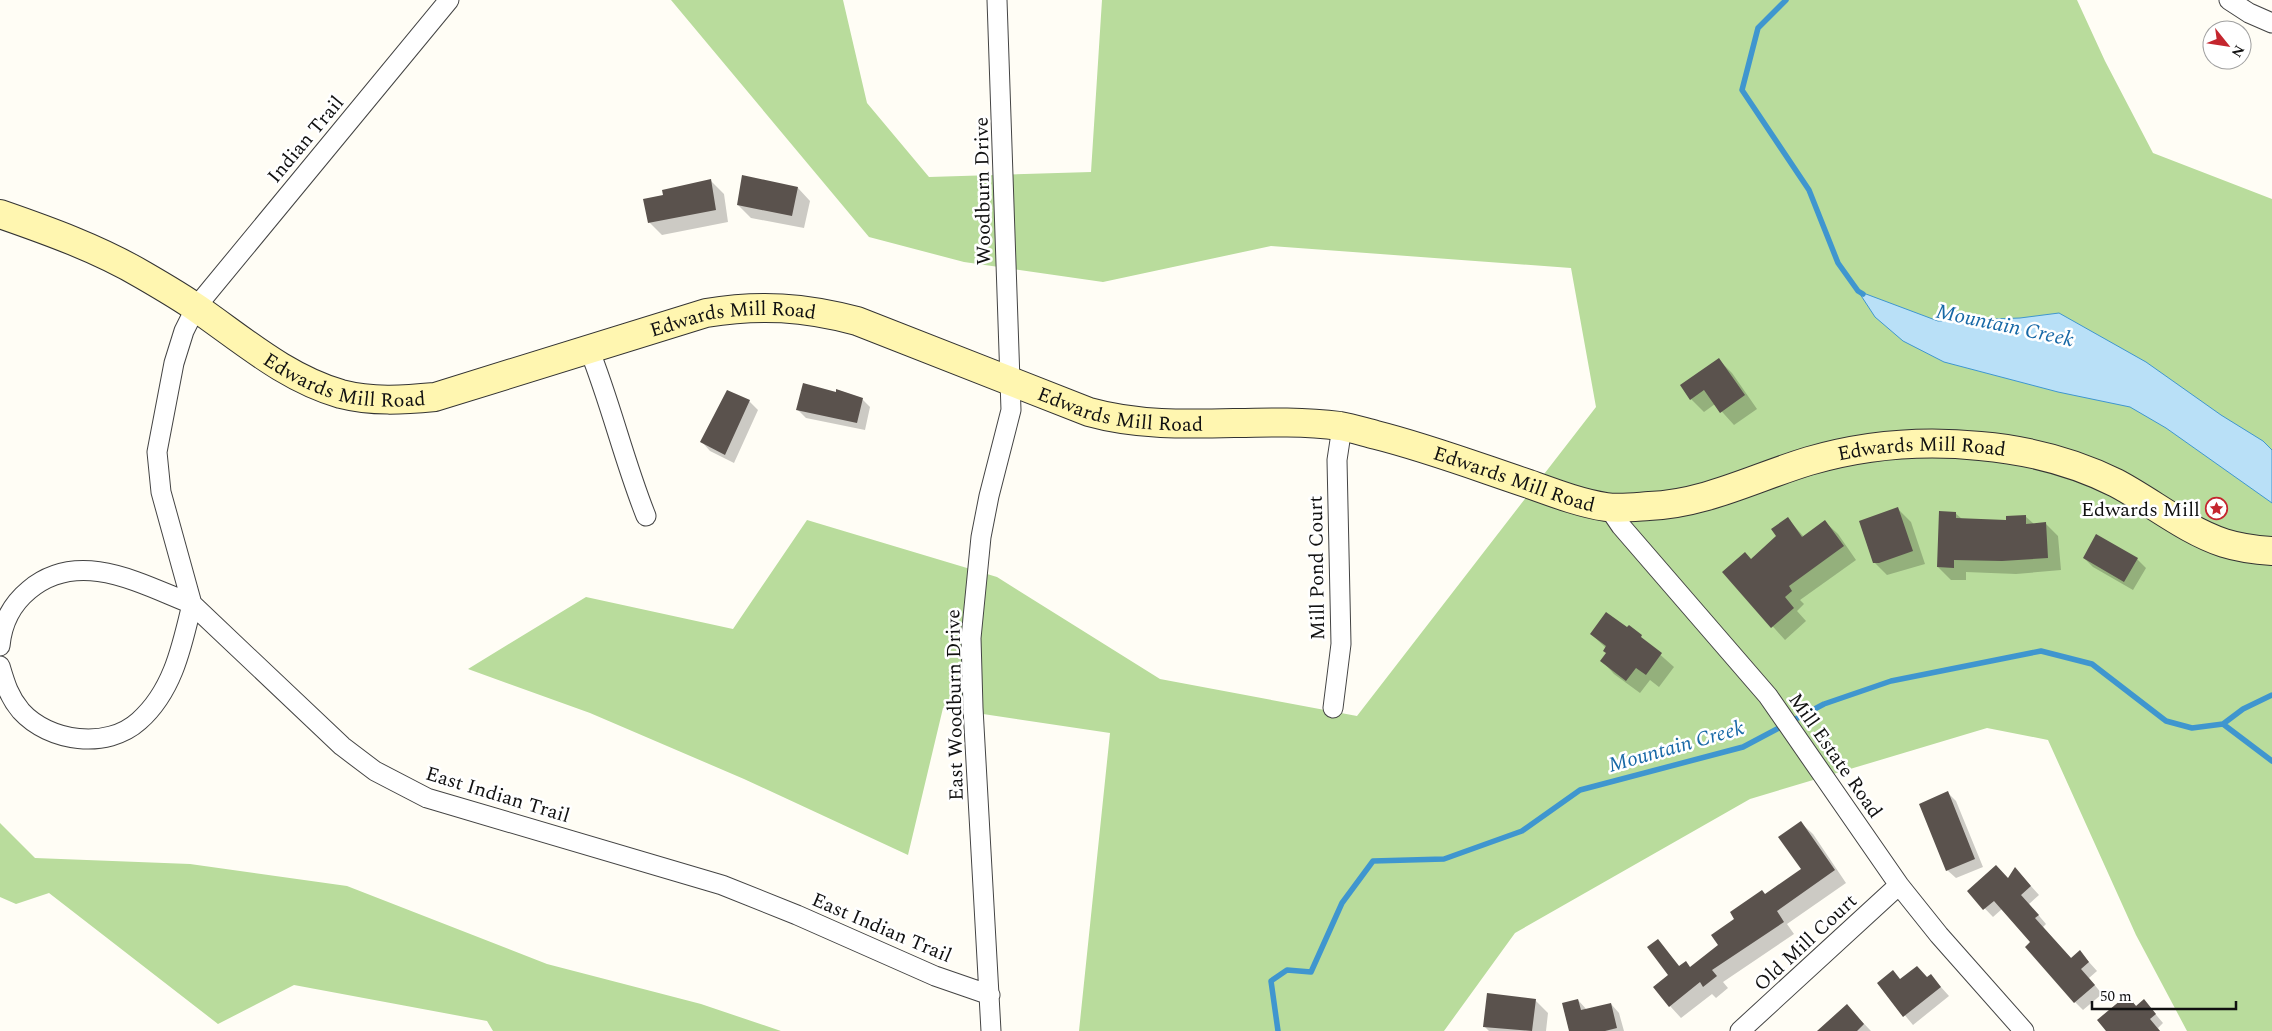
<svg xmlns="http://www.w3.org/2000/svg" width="2272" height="1031" font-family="Spectral,serif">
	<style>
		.forest { fill: #b9dc9c }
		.water { fill: #b9e0f7; stroke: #3f96cf }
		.shadow { fill: #0003 }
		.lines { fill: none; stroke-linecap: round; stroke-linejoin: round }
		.stream { stroke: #3f96cf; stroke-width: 5.5 }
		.building { fill: #5a524d }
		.street-casing { stroke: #444; stroke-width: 21 }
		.secondary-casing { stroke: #333; stroke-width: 30 }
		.street { stroke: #fff; stroke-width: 19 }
		.secondary { stroke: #fff6b0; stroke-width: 28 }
		.labels { text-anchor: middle; stroke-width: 5; stroke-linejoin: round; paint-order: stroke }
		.street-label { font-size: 20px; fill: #111; stroke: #fff }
		.poi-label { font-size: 20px; fill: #111; stroke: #fff; text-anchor: end }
		.water-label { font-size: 21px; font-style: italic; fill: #1768a6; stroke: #fff }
	</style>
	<rect width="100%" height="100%" fill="#fffdf5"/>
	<path class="forest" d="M671,0h172l24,103 62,74 162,-5 11,-172h975l28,61 48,92 119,46v832h-85l-51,-96 -88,-195 -61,-12 -237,71 -235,134 -71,98h-365l31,-298 -167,-25 -35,147 -164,-76 -154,-66 -122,-44 118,-72 147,32 74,-109 190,57 163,102 197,37 239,-309 -25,-139 -300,-22 -168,36 -139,-20 -95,-25z
		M0,823l35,35 155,6 157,22 200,78 154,40 80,27h-288l-6,-10 -193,-36 -76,39 -169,-131 -33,11 -16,-7z"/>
	<path class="water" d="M1858,291l80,30 82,-3 39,-5 87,49 75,53 42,26 9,9v53l-106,-75 -36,-21 -72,-15 -114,-30 -41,-21 -28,-24z"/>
	<path class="shadow" d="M711,181l13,13 4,28 -66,13 -13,-13 16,-26z
		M798,188l12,13 -6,27 -53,-10 -13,-13z
		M1719,360l13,13 25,36 -23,16 -19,-21 -11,8 -13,-13z
		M862,399l8,8 -5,23 -59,-12 -9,-9z
		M749,401l9,9 -24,53 -24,-12 -8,-9z
		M1898,509l13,13 14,42 -38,11 -13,-13z
		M1955,513l7,6 45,2 18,-5 9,8 11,-1 13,13 3,34 -45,4 -50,-2v8h-15l-13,-13z
		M1788,519l16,18 21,-15 13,12 18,26 -56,40 4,4 -7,7 9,10 -21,19 -61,-68 27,-12 27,-23z
		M2084,558l53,1 9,9 -13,22 -40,-23z
		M1629,627l45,40 -15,20 -9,-7 -10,13 -26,-19 -12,-13 5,-8 -1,-5 -15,-14 36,-5z
		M1948,793l8,8 27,66 -27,11 -9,-8z
		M1801,823l12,11 33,49 -59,41 7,10 -71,48 5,6 -12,10 -4,-4 -31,24 -11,-12v-31l-12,-34 22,26 11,1 29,-22 46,-51 36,-25z
		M2023,877l16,18 -10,9 17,20 -3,3 29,32 8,-7 17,19 -8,7 13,16 -19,16 -8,-8 -43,-60 -30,-33 -9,8 -25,-26 40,-12z
		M1931,976l18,20 -36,29 -35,-42 50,-5z
		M2127,996l10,11 15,3 11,13 -5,5 2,3h-53z
		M1535,1000l13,13 -2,18h-57l-5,-5z
		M1578,1000l9,10 24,-6 8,9 5,18h-54z
		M1847,1006l24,25h-53z"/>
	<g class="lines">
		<path class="stream" d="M1786,0l-28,28 -16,62 67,100 29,73 20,28 5,3
			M2223,724l49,37
			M1278,1031l-7,-50 16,-11 24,2 31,-69 31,-42 71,-2 78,-28 58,-41 163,-43 81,-43 67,-23 150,-30 51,13 74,57 26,7 31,-4 20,-15 29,-14"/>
	</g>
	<path class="building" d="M742,175l56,12 -6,29 -55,-11z
		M711,179l5,31 -68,13 -5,-24 20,-4 -1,-5z
		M1719,358l26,37 -25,18 -16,-23 -14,10 -10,-15z
		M803,383l33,9v-3l27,9 -6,25 -61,-13z
		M727,390l23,10 -25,55 -25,-13z
		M1898,507l15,44 -34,12h-6l-14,-42z
		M1939,511l17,1v6l50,2v-4l20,-1v9l20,-2 2,36 -46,3 -48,-1v8l-17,-1z
		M1788,517l14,20 23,-17 19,26 -55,40 3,5 -7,6 9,11 -23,20 -49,-56 23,-20 6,7 25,-23 -5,-7z
		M2096,534l42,24 -14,24 -41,-24z
		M1606,612l21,15 2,-2 13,10 -1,2 21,16 -16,22 -10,-7 -10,13 -26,-20 6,-8 -3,-2 3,-5 -16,-12z
		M1948,791l27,68 -29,12 -27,-67z
		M1801,821l34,49 -58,41 7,11 -72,48 5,6 -14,11 -3,-5 -31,25 -16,-20 15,-12 -21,-28 11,-8 21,27 7,-5 4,6 28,-22 -7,-10 23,-16 -4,-7 32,-22 3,4 36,-25 -23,-32z
		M1996,865l12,13 7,-11 16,19 -10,9 18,20 -4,3 36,40 9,-8 9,12 -8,7 14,16 -21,18 -49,-56 5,-5 -36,-41 -11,9 -16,-19z
		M1917,966l10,11 4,-3 10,13 -38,30 -26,-34 16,-13 7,9z
		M1487,993l49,6 -4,32 -49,-4z
		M2127,995l9,11 8,-7 12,15 -6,5 10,12h-54l-9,-11z
		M1578,999l3,11 30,-7 6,25 -12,3h-36l-7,-28z
		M1847,1004l17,20 -7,7h-40z"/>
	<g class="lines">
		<defs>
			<path id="street" d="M449,0l-253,307 -12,24 -10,32 -17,89 4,40 31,112 150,142 33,25 52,27 295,87 75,30 138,61 55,19
				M2229,0l20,13 23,10
				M589,349c22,55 35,112 57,167
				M1608,507l13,19 147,170 131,189 40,50 85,96
				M0,646c2,-22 12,-42 29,-56 50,-42 112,-6 163,14 -10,42 -19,87 -53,117 -32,29 -90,21 -118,-10 -12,-14 -16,-28 -21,-45
				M1333,708l8,-64 -4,-184 5,-33
				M991,1031l-18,-323 -2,-70 10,-101 8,-41 22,-86 -14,-410
				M1740,1031l159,-146"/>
			<g id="secondary">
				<path id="s1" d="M0,214c49,17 99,35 143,61 19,11 38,22 55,34 46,32 88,69 143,85 31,8 62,6 94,3l271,-84c54,-9 98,-6 151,8l232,91c82,23 167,3 251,14 12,2 24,6 36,9 52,13 102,32 153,49 25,9 51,19 77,23 13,2 29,0 43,-1 56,-2 107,-29 160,-45 55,-16 113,-21 171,-15 46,4 94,16 136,37 36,19 69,47 108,60 16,5 31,7 48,8"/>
			</g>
		</defs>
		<use href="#street" class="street-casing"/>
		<use href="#secondary" class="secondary-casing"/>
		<use href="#street" class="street"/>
		<use href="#secondary" class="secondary"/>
	</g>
	<defs>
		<symbol id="sight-ring" viewBox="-11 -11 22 22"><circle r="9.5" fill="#fff" stroke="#c4262e" stroke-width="1.5"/><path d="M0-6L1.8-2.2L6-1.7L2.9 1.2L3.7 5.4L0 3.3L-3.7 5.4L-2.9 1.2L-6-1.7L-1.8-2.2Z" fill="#c4262e"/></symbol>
	</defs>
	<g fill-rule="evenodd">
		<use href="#sight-ring" x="2204" y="496" width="25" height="25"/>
	</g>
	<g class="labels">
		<g class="street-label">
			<text transform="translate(305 139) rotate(-50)" y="7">Indian Trail</text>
			<text transform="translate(982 191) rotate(-91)" y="7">Woodburn Drive</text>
			<text dy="7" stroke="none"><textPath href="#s1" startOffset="792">Edwards Mill Road</textPath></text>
			<text dy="7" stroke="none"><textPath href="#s1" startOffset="388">Edwards Mill Road</textPath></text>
			<text dy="7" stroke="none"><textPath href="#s1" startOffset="1198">Edwards Mill Road</textPath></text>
			<text dy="7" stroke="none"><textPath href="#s1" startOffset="2022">Edwards Mill Road</textPath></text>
			<text dy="7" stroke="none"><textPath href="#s1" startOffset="1602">Edwards Mill Road</textPath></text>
			<text transform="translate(1316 568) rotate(-91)" y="7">Mill Pond Court</text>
			<text transform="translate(954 705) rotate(-91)" y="7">East Woodburn Drive</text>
			<text transform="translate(1836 755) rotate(55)" y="7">Mill Estate Road</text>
			<text transform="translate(498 794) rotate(17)" y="7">East Indian Trail</text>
			<text transform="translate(882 927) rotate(23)" y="7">East Indian Trail</text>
			<text transform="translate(1805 942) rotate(-43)" y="7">Old Mill Court</text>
		</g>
		<g class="poi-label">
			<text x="2200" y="516">Edwards Mill</text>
		</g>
		<g class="water-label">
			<text transform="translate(2005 325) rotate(12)" y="7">Mountain Creek</text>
			<text transform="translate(1676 746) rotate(-16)" y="7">Mountain Creek</text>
		</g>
	</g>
	<g transform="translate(2227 45) rotate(120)"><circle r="24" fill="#ffffff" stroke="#a0a0a0"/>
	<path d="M0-4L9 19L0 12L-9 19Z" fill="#c4262e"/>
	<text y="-8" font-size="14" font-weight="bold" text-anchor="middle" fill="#111111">N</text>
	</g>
	<path d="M2092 1001v8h144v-8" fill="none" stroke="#111111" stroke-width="2.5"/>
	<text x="2100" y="1001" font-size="15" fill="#111111" stroke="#ffffff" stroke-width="4" paint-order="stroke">50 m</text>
</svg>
